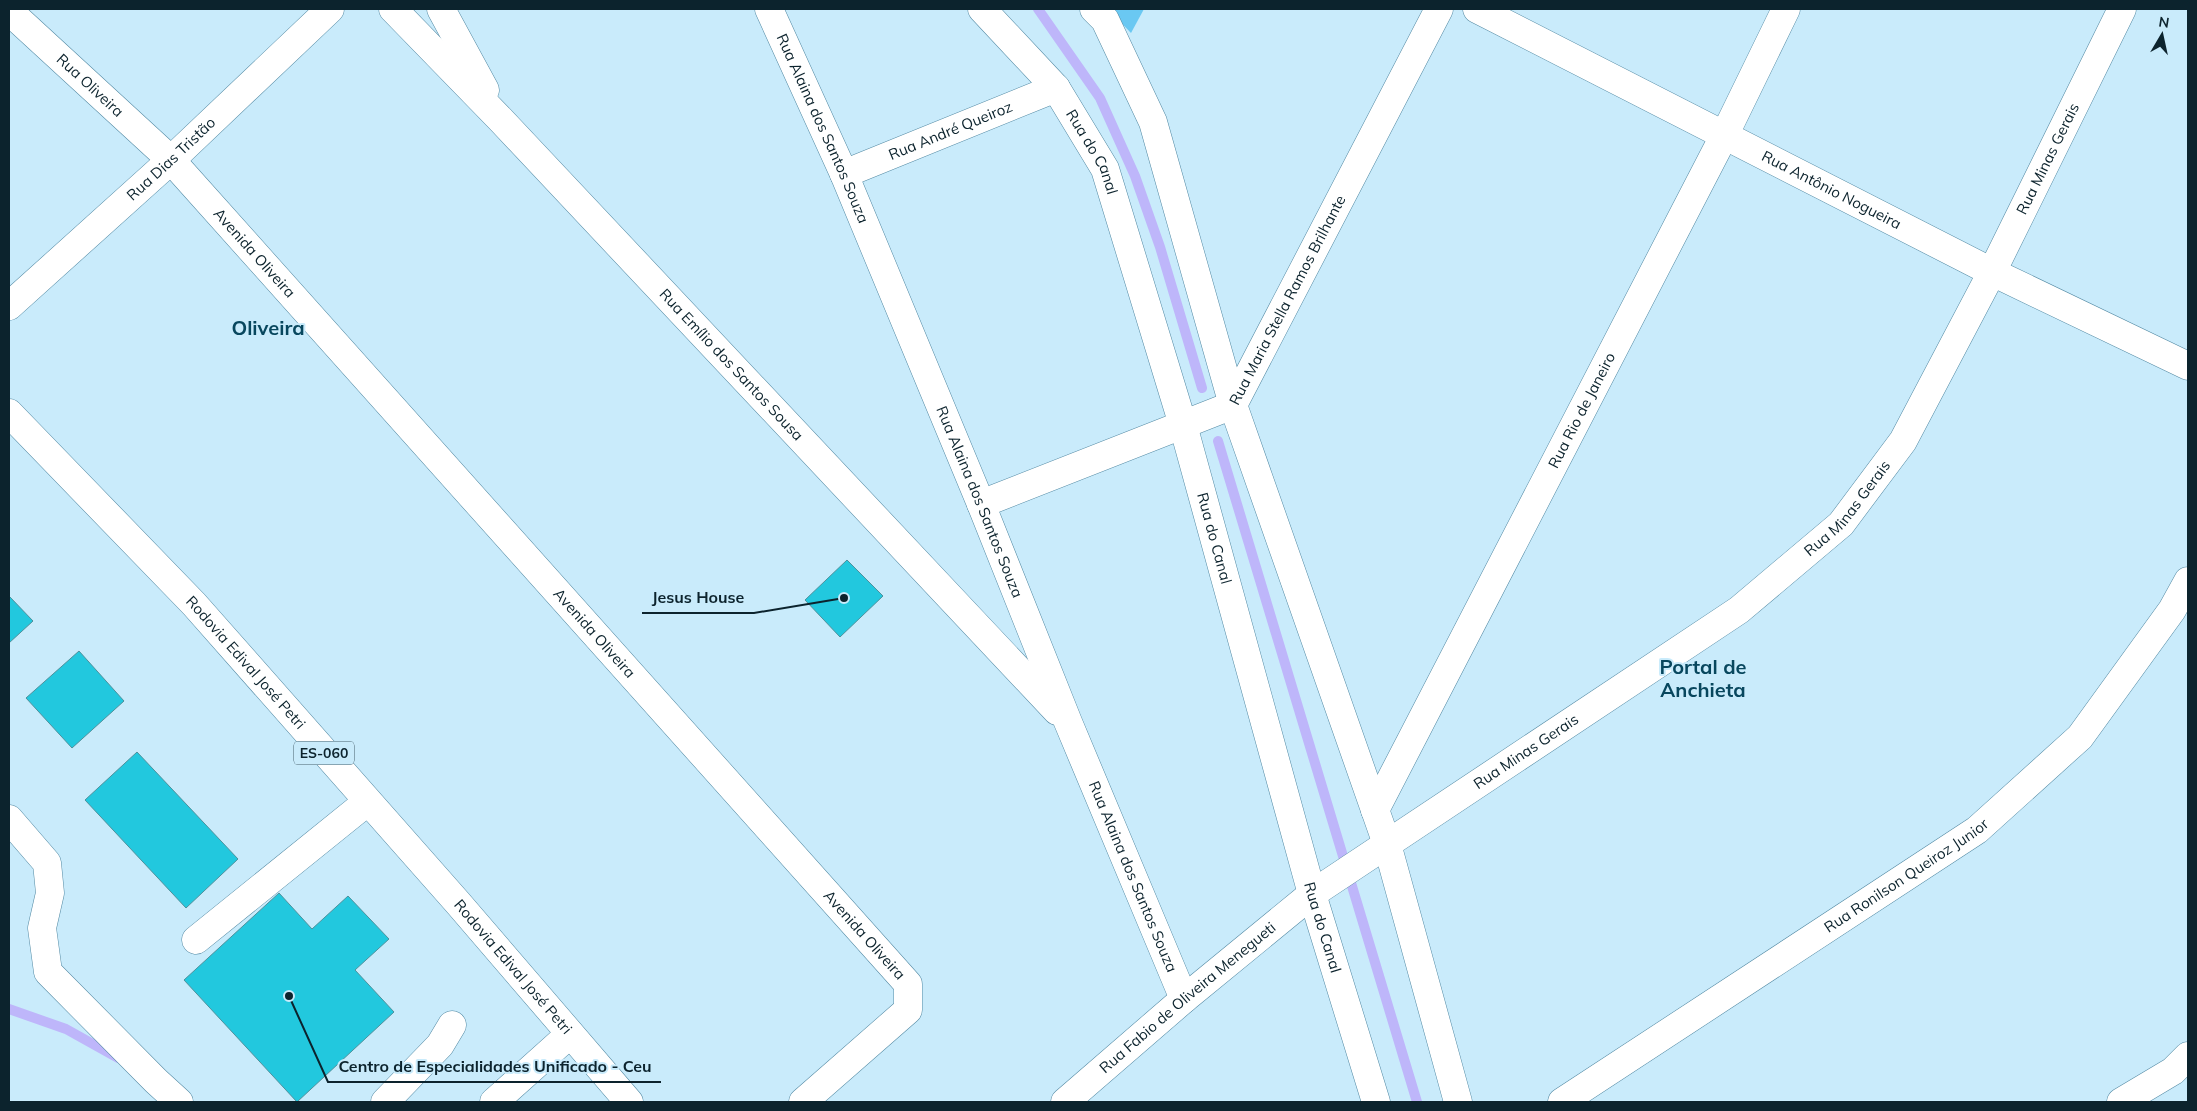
<svg xmlns="http://www.w3.org/2000/svg" width="2197" height="1111" font-family="Mulish,sans-serif">
	<style>
		.green { fill: #6ac8f2 }
		.lines { fill: none; stroke-linecap: round; stroke-linejoin: round }
		.stream { stroke: #beb6fa; stroke-width: 10 }
		.building { fill: #22c8de; stroke: #4e919c }
		.minor-casing { stroke: #5289a3; stroke-width: 29 }
		.major-casing { stroke: #5289a3; stroke-width: 29 }
		.minor { stroke: #fff; stroke-width: 28 }
		.major { stroke: #fff; stroke-width: 28 }
		.labels { text-anchor: middle; stroke-width: 4; stroke-linejoin: round; paint-order: stroke }
		.shield { fill: #c9ebfb; stroke: #455f6b; stroke-width: 1 }
		.shield-label { font-size: 14px; font-weight: bold; fill: #0c232d }
		.street-label { font-size: 15px; fill: #0c232d; stroke: #c9ebfb }
		.district-label { font-size: 20px; font-weight: bold; fill: #08475e; stroke: #c9ebfb }
		.leader { fill: none; stroke: #0c232d; stroke-width: 2 }
		.callout-dot { fill: #0c232d; stroke: #c9ebfb; stroke-width: 2 }
		.callout-label { font-size: 16px; text-anchor: middle; font-weight: bold; fill: #0c232d; stroke: #c9ebfb; stroke-width: 4; stroke-linejoin: round; paint-order: stroke }
	</style>
	<rect width="100%" height="100%" fill="#c9ebfb"/>
	<path class="green" d="M1108,9h36l-13,24z"/>
	<g class="lines">
		<path class="stream" d="M1038,9l62,89 35,78 25,71 42,141
			M1218,441l199,661
			M9,1009l57,20 52,29"/>
	</g>
	<path class="building" d="M847,560l36,36 -43,41 -35,-37z
		M9,596l24,25 -24,22z
		M79,651l45,50 -52,47 -46,-50z
		M137,752l101,107 -52,49 -101,-108z
		M279,893l33,36 36,-33 41,43 -34,31 39,42 -97,90 -113,-122z"/>
	<g class="lines">
		<defs>
			<g id="minor">
				<path id="s1" d="M393,9l108,111 556,591"/>
				<path d="M441,9l44,81"/>
				<path id="s2" d="M769,9l75,165 137,330 87,218 116,277"/>
				<path id="s3" d="M982,9l74,79 49,81 78,256 129,469 64,208"/>
				<path d="M1094,9l11,11 48,102 80,283 154,439 71,258"/>
				<path id="s4" d="M1477,9l515,263 196,94"/>
				<path id="s5" d="M9,11l162,149 737,824v26l-105,92"/>
				<path id="s6" d="M844,174l212,-86"/>
				<path id="s7" d="M9,306l162,-146 159,-151"/>
				<path id="s8" d="M981,504l252,-99 206,-396"/>
				<path id="s9" d="M1375,810l350,-676 61,-125"/>
				<path d="M9,819l38,44 3,30 -8,35 6,44 108,109 23,21"/>
				<path d="M196,940l171,-138"/>
				<path d="M385,1102l55,-57 12,-20"/>
				<path d="M494,1102l76,-68"/>
				<path id="s10" d="M1065,1102l119,-103 128,-105 427,-284 102,-86 62,-83 89,-169 130,-263"/>
				<path id="s11" d="M1562,1102l415,-272 103,-93 92,-127 16,-29"/>
				<path d="M2121,1102l52,-31 15,-15"/>
			</g>
			<g id="major">
				<path id="s12" d="M9,413l185,191 264,299 171,199"/>
			</g>
		</defs>
		<use href="#minor" class="minor-casing"/>
		<use href="#major" class="major-casing"/>
		<use href="#minor" class="minor"/>
		<use href="#major" class="major"/>
	</g>
	<g class="labels">
		<rect class="shield" x="294" y="741.5" width="60" height="23" rx="4"/>
		<g class="shield-label">
			<text x="324" y="758">ES-060</text>
		</g>
		<g class="street-label">
			<text dy="5" stroke="none"><textPath href="#s5" startOffset="110">Rua Oliveira</textPath></text>
			<text dy="5" stroke="none"><textPath href="#s2" startOffset="131">Rua Alaina dos Santos Souza</textPath></text>
			<text dy="5" stroke="none"><textPath href="#s6" startOffset="115">Rua André Queiroz</textPath></text>
			<text dy="5" stroke="none"><textPath href="#s3" startOffset="182">Rua do Canal</textPath></text>
			<text dy="5" stroke="none"><textPath href="#s7" startOffset="219">Rua Dias Tristão</textPath></text>
			<text dy="5" stroke="none"><textPath href="#s10" startOffset="1390">Rua Minas Gerais</textPath></text>
			<text dy="5" stroke="none"><textPath href="#s4" startOffset="398">Rua Antônio Nogueira</textPath></text>
			<text dy="5" stroke="none"><textPath href="#s5" startOffset="345">Avenida Oliveira</textPath></text>
			<text dy="5" stroke="none"><textPath href="#s8" startOffset="389">Rua Maria Stella Ramos Brilhante</textPath></text>
			<text dy="5" stroke="none"><textPath href="#s1" startOffset="491">Rua Emílio dos Santos Sousa</textPath></text>
			<text dy="5" stroke="none"><textPath href="#s9" startOffset="450">Rua Rio de Janeiro</textPath></text>
			<text dy="5" stroke="none"><textPath href="#s2" startOffset="536">Rua Alaina dos Santos Souza</textPath></text>
			<text dy="5" stroke="none"><textPath href="#s10" startOffset="985">Rua Minas Gerais</textPath></text>
			<text dy="5" stroke="none"><textPath href="#s3" startOffset="588">Rua do Canal</textPath></text>
			<text dy="5" stroke="none"><textPath href="#s5" startOffset="855">Avenida Oliveira</textPath></text>
			<text dy="5" stroke="none"><textPath href="#s12" startOffset="344">Rodovia Edival José Petri</textPath></text>
			<text dy="5" stroke="none"><textPath href="#s10" startOffset="580">Rua Minas Gerais</textPath></text>
			<text dy="5" stroke="none"><textPath href="#s11" startOffset="412">Rua Ronilson Queiroz Junior</textPath></text>
			<text dy="5" stroke="none"><textPath href="#s2" startOffset="941">Rua Alaina dos Santos Souza</textPath></text>
			<text dy="5" stroke="none"><textPath href="#s3" startOffset="992">Rua do Canal</textPath></text>
			<text dy="5" stroke="none"><textPath href="#s5" startOffset="1260">Avenida Oliveira</textPath></text>
			<text dy="5" stroke="none"><textPath href="#s12" startOffset="749">Rodovia Edival José Petri</textPath></text>
			<text dy="5" stroke="none"><textPath href="#s10" startOffset="161">Rua Fabio de Oliveira Menegueti</textPath></text>
		</g>
		<g class="district-label">
			<text x="268" y="335">Oliveira</text>
			<text x="1703" y="674">Portal de<tspan x="1703" dy="23">Anchieta</tspan></text>
		</g>
	</g>
	<path class="leader" d="M844 598L754 613H642M289 996L328 1082H661"/>
	<g class="callout-dot">
		<circle cx="844" cy="598" r="5"/>
		<circle cx="289" cy="996" r="5"/>
	</g>
	<g class="callout-label">
		<text x="698" y="603">Jesus House</text>
		<text x="495" y="1072">Centro de Especialidades Unificado - Ceu</text>
	</g>
	<rect width="2197" height="1111" fill="none" stroke="#0c232d" stroke-width="20"/>
	<g transform="translate(2162 35) rotate(9)" stroke="#c9ebfb" stroke-width="4" paint-order="stroke">
	<path d="M0-4L9 19L0 12L-9 19Z" fill="#0c232d"/>
	<text y="-8" font-size="14" font-weight="bold" text-anchor="middle" fill="#0c232d">N</text>
	</g>
</svg>
